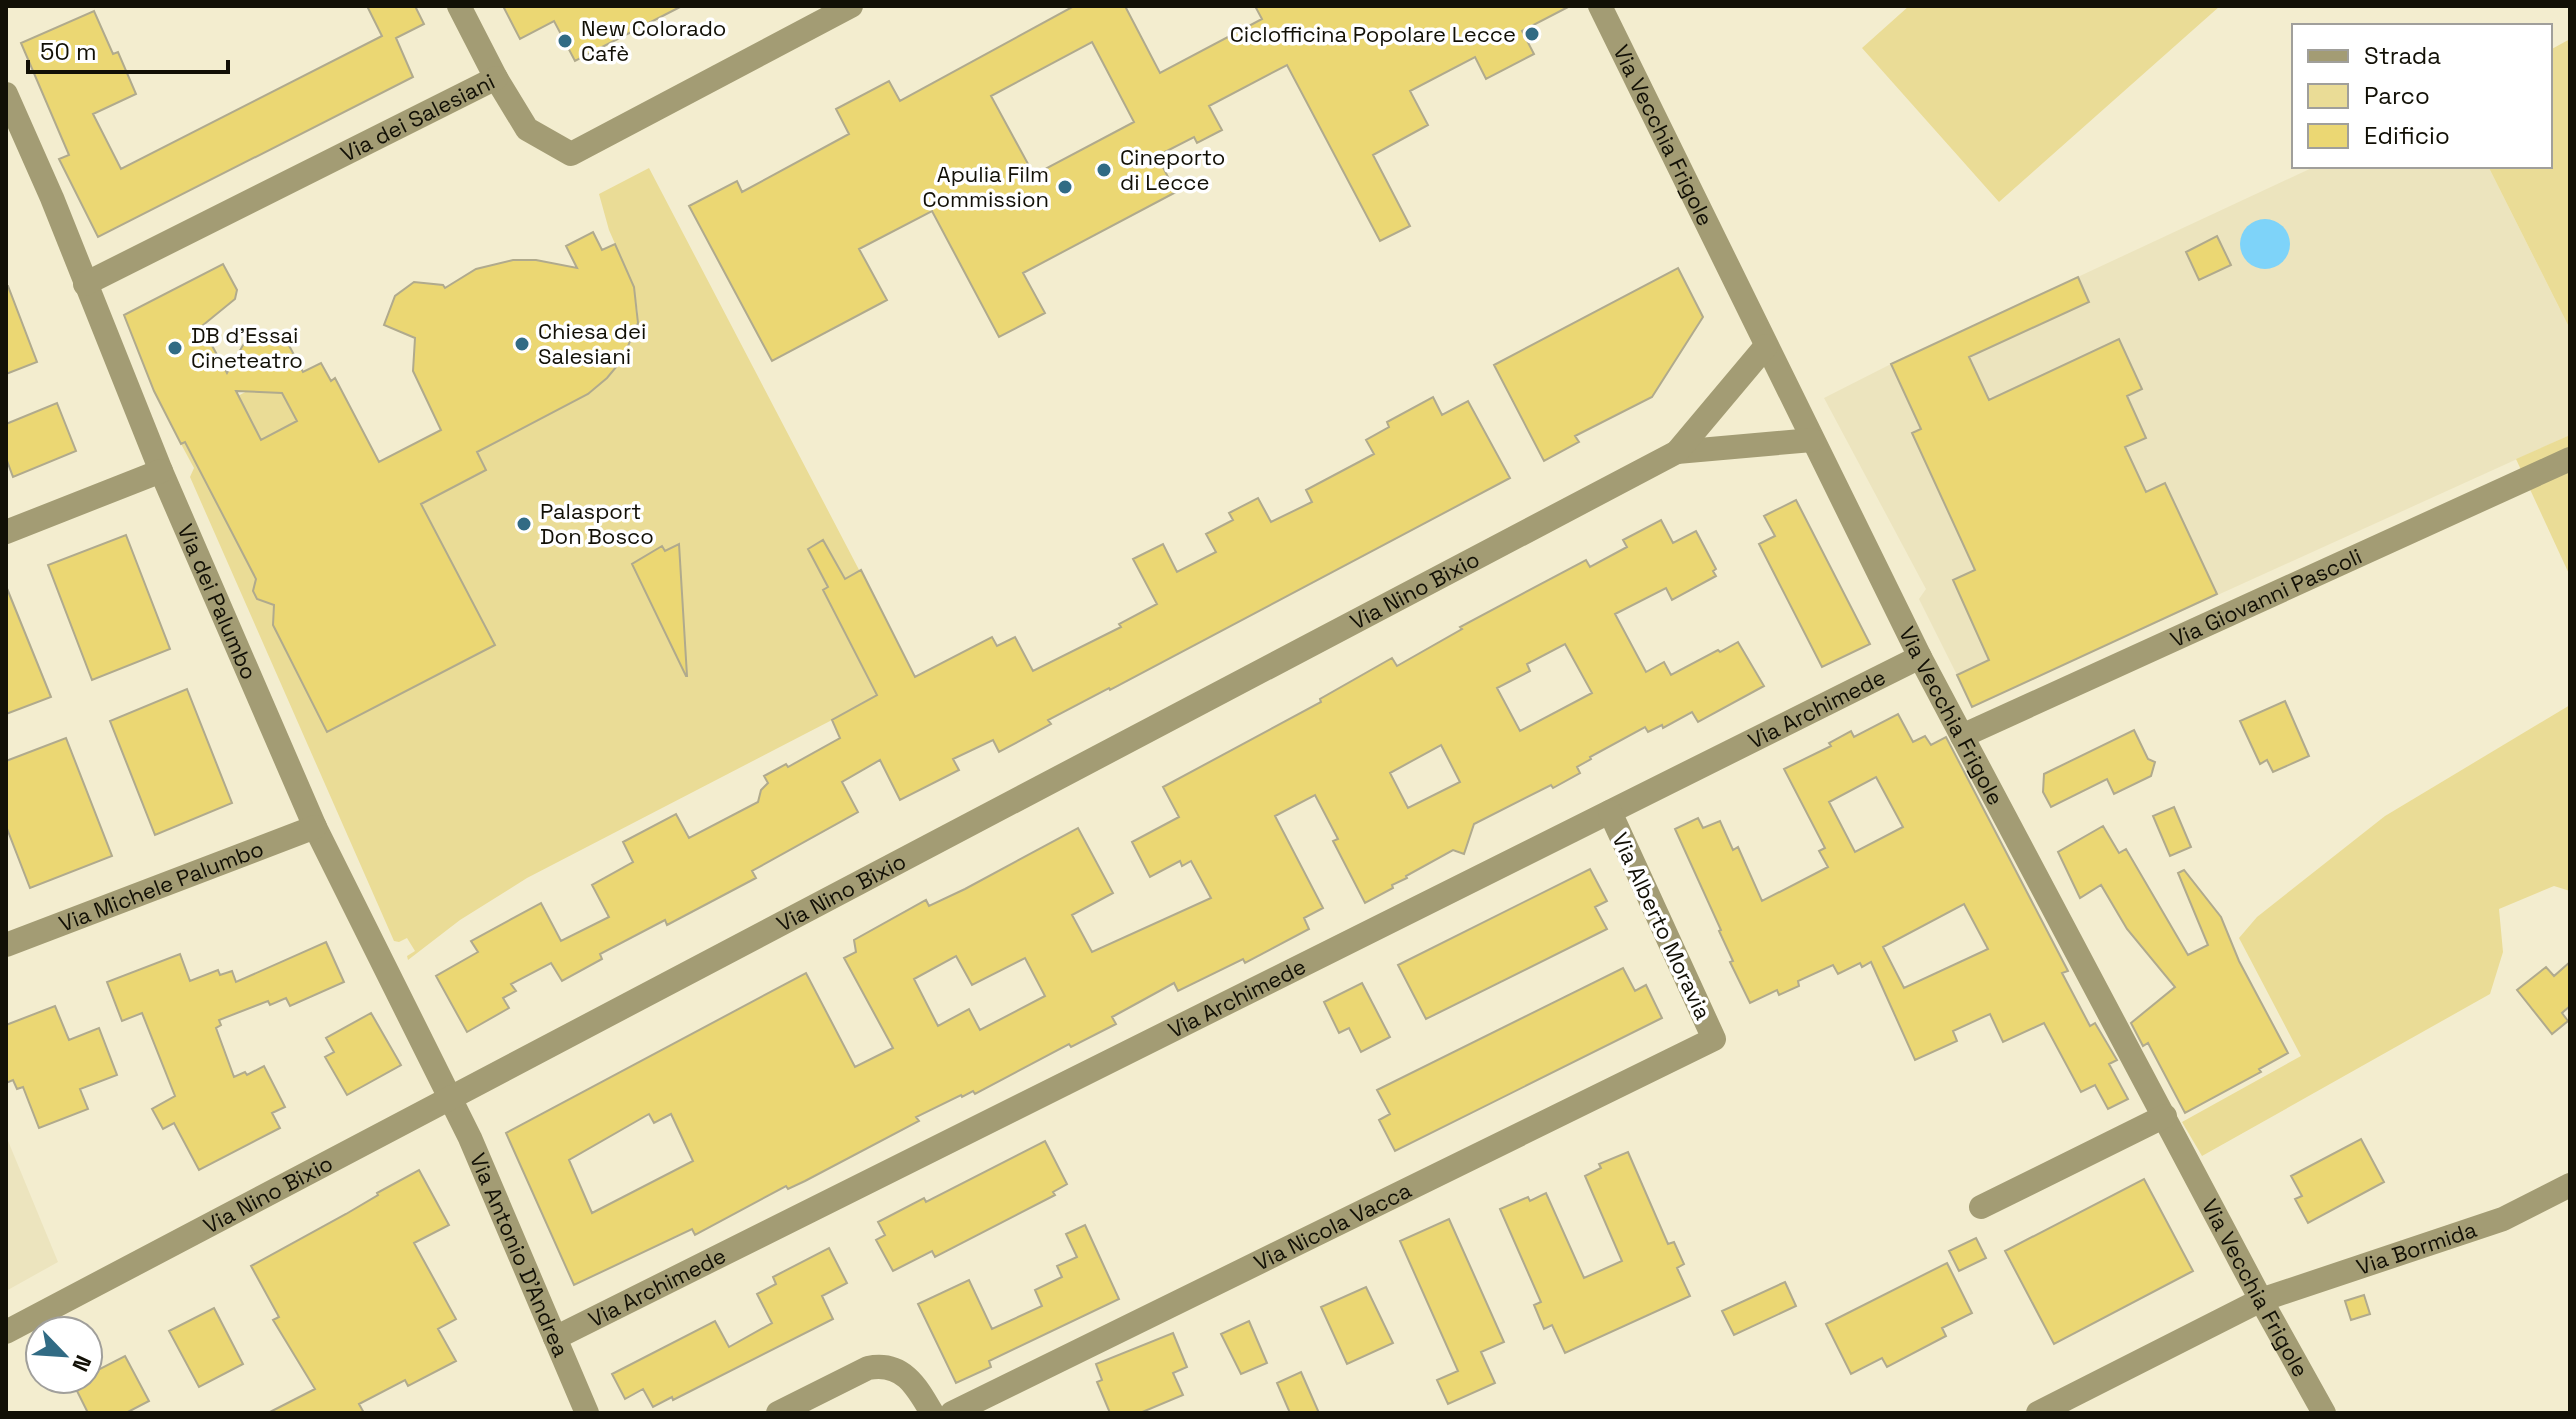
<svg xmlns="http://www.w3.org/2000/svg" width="2576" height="1419" font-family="'Space Grotesk',sans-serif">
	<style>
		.built { fill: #ece4be }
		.green { fill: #eadc96 }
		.water { fill: #7ed3f9 }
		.building { fill: #ebd773; stroke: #b0aa8d; stroke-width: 2; fill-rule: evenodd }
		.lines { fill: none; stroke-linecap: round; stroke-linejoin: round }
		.minor { stroke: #a39c74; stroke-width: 24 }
		.poi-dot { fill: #316b84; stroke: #fff; stroke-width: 3 }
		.labels { text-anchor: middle; stroke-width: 7; stroke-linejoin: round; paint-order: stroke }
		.poi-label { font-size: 22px; fill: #121006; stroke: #fff; text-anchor: start }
		.street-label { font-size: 22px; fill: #121006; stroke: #fff }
	</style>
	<rect width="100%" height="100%" fill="#f3edcf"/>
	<path class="built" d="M2316,166h172l82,163v106l-535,243 -15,-32 -63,29 -38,-76 7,-10 -102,-191 67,-34z
		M6,1136l52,126 -52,29z"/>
	<path class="green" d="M1909,6h311l-221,196 -137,-154z
		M2570,39v290l-82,-163h62v-116z
		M649,168l266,509 -388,201 -67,42 -52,40 -1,-4 8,-5 -8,-13 -8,4 -5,-1 -204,-464 4,-9 -13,-24 64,-33 -7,-15 11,-6 33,3 6,10 47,-25 44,84 98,-10 111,-58 32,-30 12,-24 6,-27 -4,-26 -25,-57 -10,-36z
		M2570,435v141l-54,-117z
		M2570,705v186l-16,-5 -55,23 4,43 -13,42 -288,162 -20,-34 119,-66 -62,-118 18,-21 128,-101z"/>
	<path class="water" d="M2240 244a25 25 0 1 1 50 0a25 25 0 1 1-50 0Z"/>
	<path class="building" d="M367,6h48l9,18 -28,14 17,39 -315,160 -39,-78 10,-4 -48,-112 73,-32 19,43 5,-2 18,42 -43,20 28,55 261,-133z
		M503,6h179l-107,55 -21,-40 -34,18z
		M1074,6h51l35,67 102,-54 -7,-13h315l-48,25 12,23 -48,25 -11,-22 -65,34 18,34 -55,30 37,71 -30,15 -93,-176 -78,41 13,24 -25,13 -3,-6 -37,19 19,36 -153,81 22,40 -46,24 -67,-126 -73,38 28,51 -115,61 -83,-155 48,-25 5,11 107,-58 -13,-25 53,-28 11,20zM1092,42l42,80 -100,53 -43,-79z
		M593,232l9,18 13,-6 19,43 4,36 -16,37 -15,18 -19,16 -111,58 9,18 -65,34 74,141 -168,87 -54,-107 1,-20 -17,-6 -4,-8 3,-12 -71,-137 -4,2 -27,-53 -30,-76 99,-51 14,26 -2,9 -38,31 7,1 23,42 23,-40 34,3 19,36 18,-9 10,18 4,-3 44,84 62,-32 -28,-59 2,-33 -31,-13 11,-29 19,-14 29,3 2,3 31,-19 37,-9h23l41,8 -11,-22zM236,391l46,2 15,28 -36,19z
		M2217,236l14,29 -32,15 -13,-28z
		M1678,268l25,49 -51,80 -77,39 4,6 -35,19 -50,-96z
		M2078,277l11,25 -120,55 20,43 130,-61 23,50 -15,7 19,42 -21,9 21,45 19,-9 52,111 -245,113 -15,-32 32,-15 -36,-80 22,-10 -63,-137 9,-4 -30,-65z
		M6,286h2l29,76 -31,12z
		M1433,397l9,18 26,-14 42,77 -400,212 -1,-2 -61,32 3,4 -52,28 -6,-12 -40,19 6,11 -59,30 -20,-40 -38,22 16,30 -106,59 4,7 -89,47 -2,-5 -65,34 2,5 -40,22 -11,-18 -40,21 5,7 -13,7 6,10 -42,24 -31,-56 42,-24 -7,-11 70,-38 20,38 48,-24 -17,-32 41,-23 -10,-20 53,-28 13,24 69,-36 3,-12 7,-7 -4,-7 22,-12 2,3 52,-29 -8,-18 45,-25 -54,-105 5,-3 -20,-38 15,-9 22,39 16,-9 54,107 77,-40 5,9 18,-9 18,34 88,-44 -2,-3 38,-20 -24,-45 30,-15 14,28 39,-20 -10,-18 27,-14 -4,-7 29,-15 13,24 41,-20 -6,-12 68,-36 -8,-14 23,-13 -2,-5z
		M57,403l19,48 -63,26 -7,-19v-34z
		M1796,500l74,144 -48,23 -63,-123 16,-8 -11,-20z
		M1661,520l12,23 23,-12 20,38 -3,2 3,5 -44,24 -6,-12 -51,26 31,58 18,-10 7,13 47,-25 2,2 18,-10 26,44 -66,36 -6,-10 -29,16 -1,-3 -14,7 -3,-5 -55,30 1,2 -14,8 3,6 -27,15 -2,-3 -77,39 -10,30 -11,-4 -47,26 1,2 -15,7 1,3 -28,15 -32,-62 5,-2 -23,-44 -40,21 48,92 -19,10 5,11 -64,34 -2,-4 -65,32 -4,-8 -62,34 4,7 -45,23 -2,-3 -94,50 -2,-3 -11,6 -1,-2 -45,22 3,4 -114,60 -17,8 -2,-3 -91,49 -3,-6 -118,56 -68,-152 300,-160 49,94 38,-19 -49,-90 12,-6 -2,-12 72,-40 3,6 36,-17 113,-61 35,65 -41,22 20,37 119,-54 -20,-37 -9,5 -2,-5 -30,16 -18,-35 47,-25 -16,-30 158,-85 -1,-3 72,-41 5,8 65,-37 -2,-2 126,-67 4,7 37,-20 -4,-7zM1565,644l27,49 -72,38 -23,-43 33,-17 -3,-7zM1441,745l19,37 -52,26 -18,-35zM956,956l16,29 53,-27 20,38 -65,34 -11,-21 -31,17 -24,-47zM649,1114l5,9 17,-9 22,47 -101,52 -23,-53z
		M126,535l44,114 -78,31 -44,-115z
		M679,544l8,132h-1l-54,-112 30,-18 3,5z
		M6,586l45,111 -45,17z
		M187,689l45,114 -77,32 -45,-114z
		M2285,701l24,55 -36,16 -6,-12 -7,4 -20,-43z
		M1898,714l15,28 12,-6 6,9 15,-8 122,234 -6,2 28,53 5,-3 22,37 -8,4 19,35 -20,10 -13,-24 -14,7 -37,-69 -41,19 -13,-28 -37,17 4,10 -42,19 -44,-98 -9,5 -2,-4 -22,11 -5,-9 -35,16 1,5 -20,9 -2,-5 -27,13 -20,-41 3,-1 -14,-30 2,-1 -46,-101 23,-11 5,10 17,-7 13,29 5,-3 24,54 66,-34 -9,-16 6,-3 -41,-79 47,-23 -2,-3 22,-12 3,6zM1876,777l27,50 -48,25 -26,-50zM1964,904l24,45 -84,39 -21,-41z
		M2134,730l14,29 7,3 -4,14 -37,18 -7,-15 -56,28 -8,-15 1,-18z
		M66,738l46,118 -82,32 -24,-62v-65z
		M2174,807l17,40 -21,9 -17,-40z
		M2103,826l16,27 7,-4 62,106 20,-10 -30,-72 6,-3 37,47 18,44 49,92 -29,16 2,3 -76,41 -37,-70 -5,3 -12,-23 44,-36 -48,-58 -26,-44 -21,13 -22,-46z
		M1590,869l17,32 -12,6 12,22 -181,90 -28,-54z
		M326,942l18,40 -54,24 -4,-8 -16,7 -2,-4 -49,19 2,5 -5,3 18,49 11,-5 2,3 17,-9 21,41 -13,6 8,15 -81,42 -25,-47 -11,6 -11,-20 23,-13 -33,-83 -20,8 -15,-39 73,-28 10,27 28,-11 2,5 12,-4 4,11z
		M2570,962v44l-8,7 6,8 -16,13 -35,-44 29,-23 8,9z
		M1623,968l12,23 11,-6 16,33 -267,133 -16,-31 11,-6 -13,-24z
		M1362,983l28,54 -29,15 -12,-24 -10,5 -15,-31z
		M55,1006l14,34 30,-12 18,47 -37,14 8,20 -49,19 -16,-41 -6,2 -4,-9 -7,3v-58z
		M371,1013l30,52 -54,30 -22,-38 9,-5 -8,-14z
		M2361,1139l23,43 -76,41 -13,-24 7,-3 -11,-20z
		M1045,1141l22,43 -14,8 2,3 -120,62 -3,-6 -39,20 -17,-31 9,-5 -7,-13 46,-24 2,4z
		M1628,1152l40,92 6,-2 10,22 -7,4 13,28 -125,57 -13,-28 -8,4 -10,-24 7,-3 -41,-93 28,-12 2,4 16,-8 38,85 38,-17 -37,-85 16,-8 -2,-4z
		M419,1170l30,55 -35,18 42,76 -18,10 18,32 -48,25 -3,-6 -46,24 5,9h-96l47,-24 -42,-69 6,-3 -28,-51 95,-52 32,-19 -1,-2z
		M2144,1179l49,92 -139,73 -49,-93z
		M1449,1219l55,123 -23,10 14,31 -47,21 -11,-24 21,-9 -58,-130z
		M1085,1225l34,74 -130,62 2,6 -35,16 -38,-79 51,-24 23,49 50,-23 -7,-16 27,-13 -5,-11 20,-9 -11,-23z
		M1976,1238l10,20 -27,13 -10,-20z
		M829,1248l18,35 -25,13 11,23 -160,81 -1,-3 -19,10 -10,-18 -18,10 -13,-25 103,-53 14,26 43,-24 -15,-29 19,-10 -3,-7z
		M1947,1263l25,50 -30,15 4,8 -59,31 -5,-9 -31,16 -25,-50z
		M1785,1282l11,24 -62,29 -12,-24z
		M1366,1287l27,56 -46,21 -26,-57z
		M2364,1295l6,19 -19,6 -6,-19z
		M214,1308l29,56 -44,23 -30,-56z
		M1249,1321l18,42 -26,11 -20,-40z
		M1173,1333l14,34 -14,6 10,22 -43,18h-30l-13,-31 5,-2 -6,-16z
		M125,1356l24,45 -23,12h-38l-15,-30 15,-4v-4z
		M1301,1372l18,41h-29l-13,-30z"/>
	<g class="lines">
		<g class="minor">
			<path d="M459,6l37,72 31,51 44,25 280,-148"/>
			<path id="s1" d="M1600,6l320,651 341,643 63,113"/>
			<path id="s2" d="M6,94l46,104 109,273 154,356 155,311 117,275"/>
			<path id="s3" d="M85,284l411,-206"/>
			<path d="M1677,452l135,-12"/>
			<path d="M6,532l155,-61"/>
			<path id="s4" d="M1962,736l608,-277"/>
			<path id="s5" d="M6,945l309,-118"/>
			<path d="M1981,1207l184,-91"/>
			<path id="s6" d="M6,1332l1671,-880 89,-106"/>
			<path id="s7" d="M555,1338l1365,-681"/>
			<path d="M778,1413l90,-45c35,-7 49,19 64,45"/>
			<path id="s8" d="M952,1413l762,-374 -104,-227"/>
			<path id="s9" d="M2038,1413l223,-113 242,-81 67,-34"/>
		</g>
	</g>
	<g class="poi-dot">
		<circle cx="1532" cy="34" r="8"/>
		<circle cx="565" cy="41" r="8"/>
		<circle cx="1104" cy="170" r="8"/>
		<circle cx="1065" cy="187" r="8"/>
		<circle cx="522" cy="344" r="8"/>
		<circle cx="175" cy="348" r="8"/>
		<circle cx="524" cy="524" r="8"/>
	</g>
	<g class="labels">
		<g class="poi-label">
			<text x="581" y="36">New Colorado<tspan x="581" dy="25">Cafè</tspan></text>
			<text x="1516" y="42" text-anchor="end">Ciclofficina Popolare Lecce</text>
			<text x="1120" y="165">Cineporto<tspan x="1120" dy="25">di Lecce</tspan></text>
			<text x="1049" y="182" text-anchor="end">Apulia Film<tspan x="1049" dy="25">Commission</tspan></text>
			<text x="538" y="339">Chiesa dei<tspan x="538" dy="25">Salesiani</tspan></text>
			<text x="191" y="343">DB d'Essai<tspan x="191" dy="25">Cineteatro</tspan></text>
			<text x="540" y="519">Palasport<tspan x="540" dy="25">Don Bosco</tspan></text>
		</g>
		<g class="street-label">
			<text dy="8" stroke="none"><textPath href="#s3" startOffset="372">Via dei Salesiani</textPath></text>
			<text dy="8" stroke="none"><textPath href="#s1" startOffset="144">Via Vecchia Frigole</textPath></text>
			<text dy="8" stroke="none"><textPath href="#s6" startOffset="1592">Via Nino Bixio</textPath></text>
			<text dy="8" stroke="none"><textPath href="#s4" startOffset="334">Via Giovanni Pascoli</textPath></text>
			<text dy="8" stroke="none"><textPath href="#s2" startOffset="550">Via dei Palumbo</textPath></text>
			<text dy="8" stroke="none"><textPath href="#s7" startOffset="1410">Via Archimede</textPath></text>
			<text dy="8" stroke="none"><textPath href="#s1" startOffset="792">Via Vecchia Frigole</textPath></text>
			<text dy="8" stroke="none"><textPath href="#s5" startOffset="166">Via Michele Palumbo</textPath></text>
			<text dy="8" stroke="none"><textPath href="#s6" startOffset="944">Via Nino Bixio</textPath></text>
			<text transform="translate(1662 926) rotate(65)" y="8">Via Alberto Moravia</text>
			<text dy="8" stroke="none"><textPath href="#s7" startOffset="762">Via Archimede</textPath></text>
			<text dy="8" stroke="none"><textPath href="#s6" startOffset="296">Via Nino Bixio</textPath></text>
			<text dy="8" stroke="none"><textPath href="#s8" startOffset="424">Via Nicola Vacca</textPath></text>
			<text dy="8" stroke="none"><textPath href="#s9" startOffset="414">Via Bormida</textPath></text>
			<text dy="8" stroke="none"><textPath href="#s2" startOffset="1270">Via Antonio D'Andrea</textPath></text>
			<text dy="8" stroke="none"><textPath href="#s7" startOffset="114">Via Archimede</textPath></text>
			<text dy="8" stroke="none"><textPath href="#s1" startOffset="1440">Via Vecchia Frigole</textPath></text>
		</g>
	</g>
	<rect width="2576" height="1419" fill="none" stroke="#121006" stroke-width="16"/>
	<rect x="2292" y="24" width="260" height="144" fill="#ffffff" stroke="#a09f9b" stroke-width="2"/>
	<rect x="2308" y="50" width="40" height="12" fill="#a39c74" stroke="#a09f9b" stroke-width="2"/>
	<text x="2364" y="64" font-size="24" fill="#121006">Strada</text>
	<rect x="2308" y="84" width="40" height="24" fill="#eadc96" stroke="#a09f9b" stroke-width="2"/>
	<text x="2364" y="104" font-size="24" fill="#121006">Parco</text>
	<rect x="2308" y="124" width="40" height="24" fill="#ebd773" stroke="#a09f9b" stroke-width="2"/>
	<text x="2364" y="144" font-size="24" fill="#121006">Edificio</text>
	<g transform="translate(64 1355) rotate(115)"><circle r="38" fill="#ffffff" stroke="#a09f9b" stroke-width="2"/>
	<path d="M0-6L14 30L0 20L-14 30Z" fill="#316b84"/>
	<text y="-12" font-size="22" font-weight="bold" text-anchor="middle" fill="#121006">N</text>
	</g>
	<path d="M28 60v12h200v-12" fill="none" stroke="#121006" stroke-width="4"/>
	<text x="40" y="60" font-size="24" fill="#121006" stroke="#ffffff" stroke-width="6" paint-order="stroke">50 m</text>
</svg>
